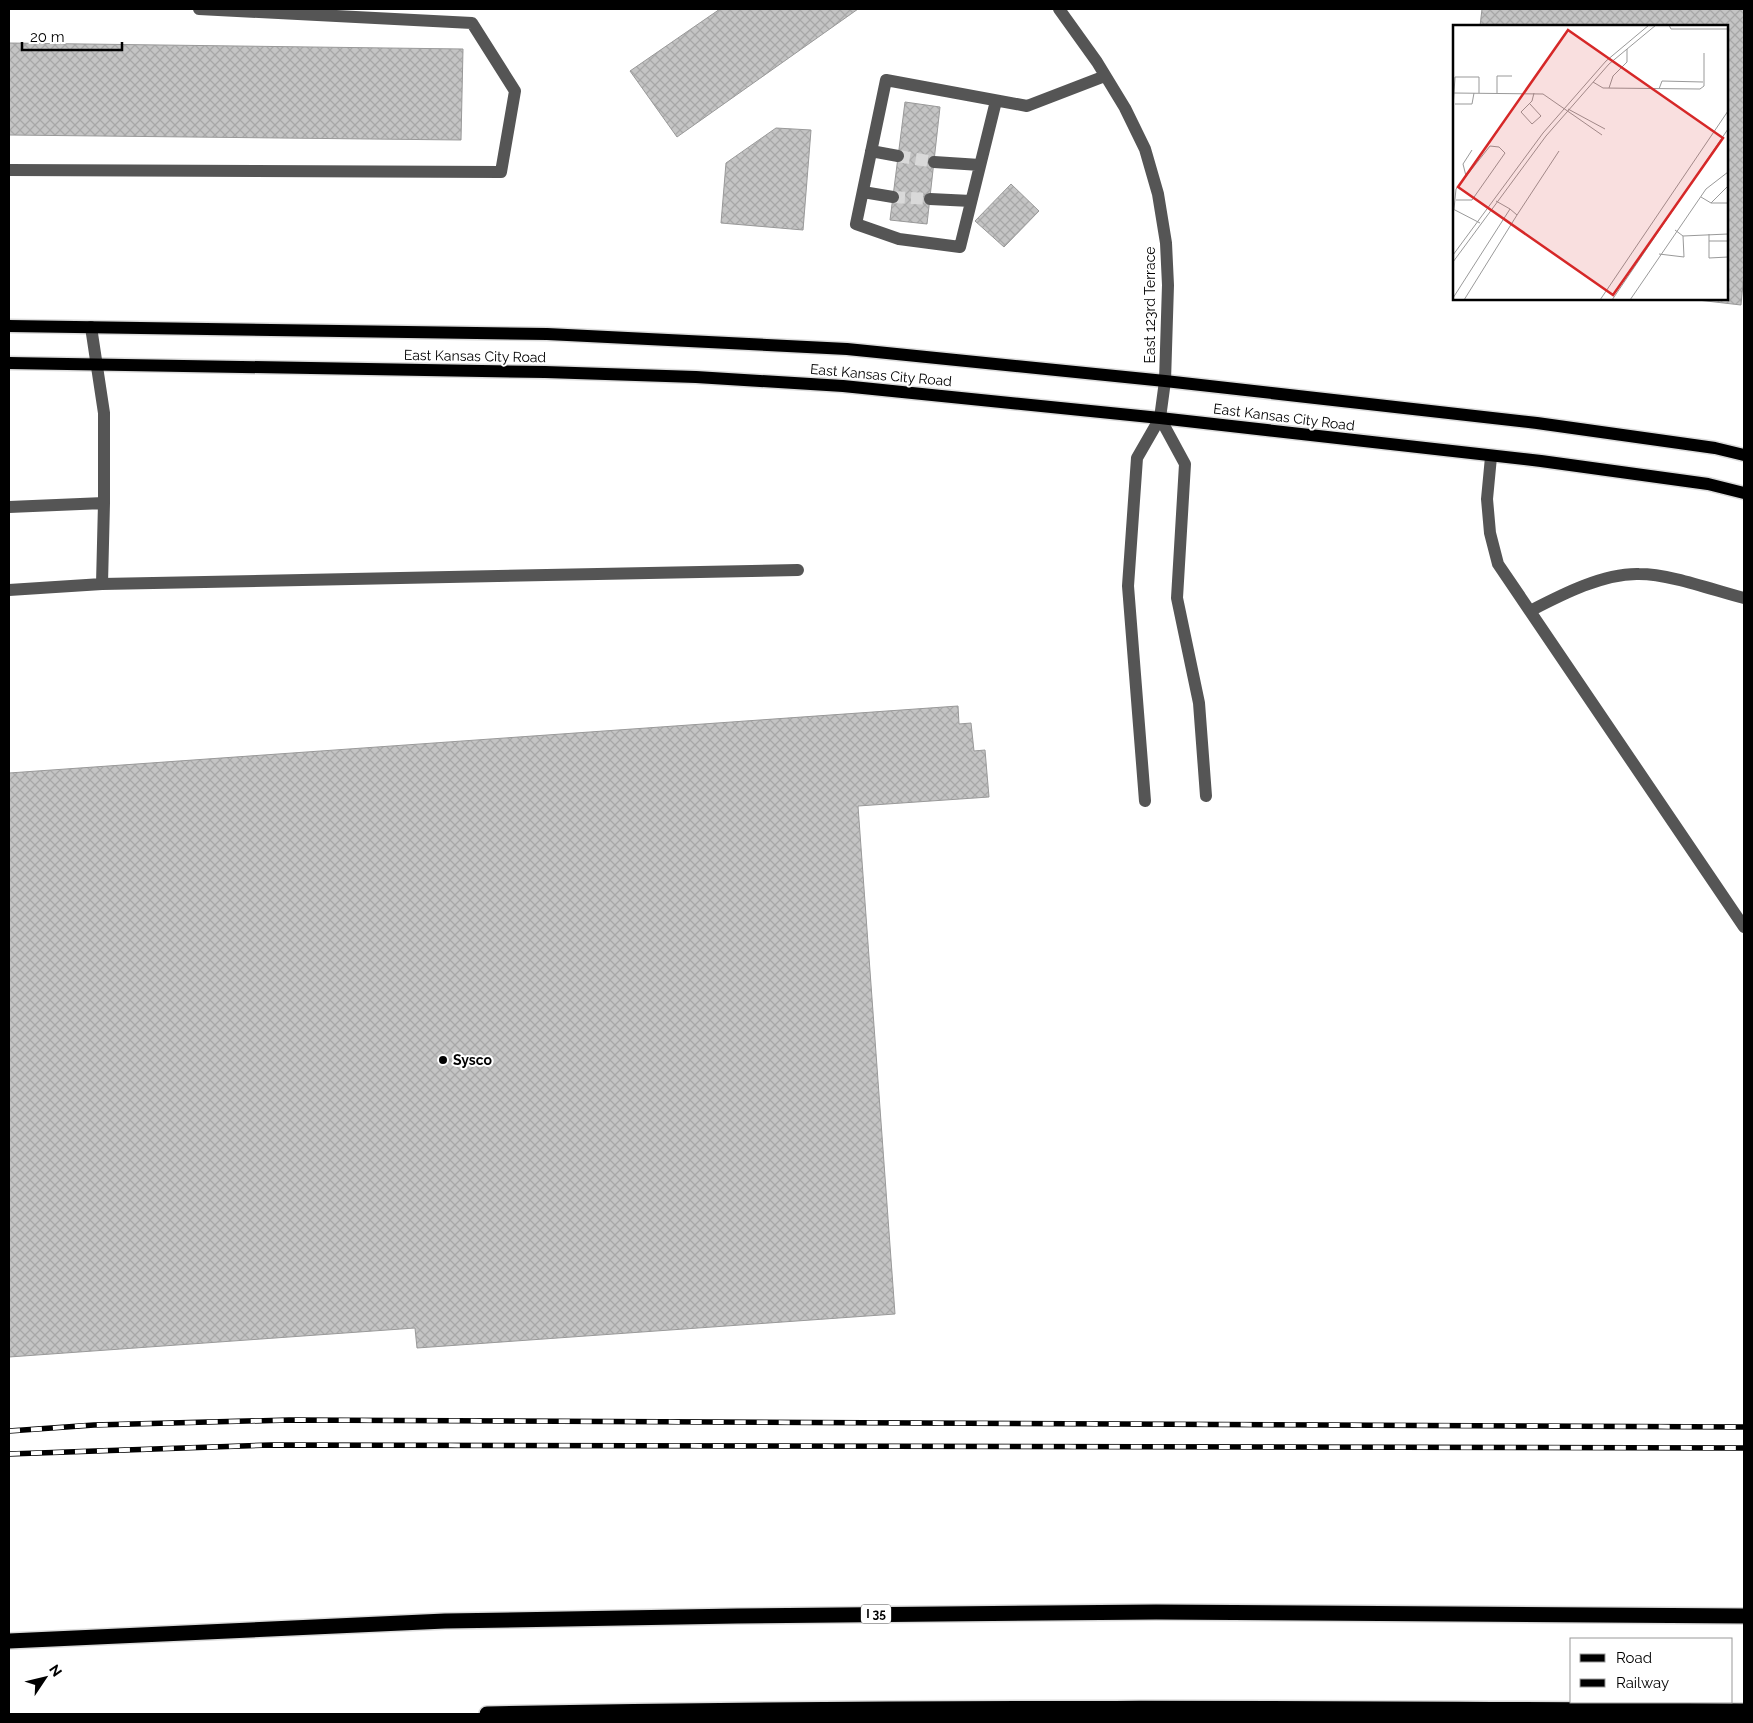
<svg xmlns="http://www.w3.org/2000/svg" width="1753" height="1723" font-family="Raleway,sans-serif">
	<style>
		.building { fill: url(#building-cross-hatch); stroke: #999 }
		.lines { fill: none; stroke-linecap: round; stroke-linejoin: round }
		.minor-tunnel { stroke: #d9d9d9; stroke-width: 12; stroke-dasharray: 12 6; stroke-linecap: butt }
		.major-casing { stroke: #dbdbdb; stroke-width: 15 }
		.highway-casing { stroke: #dbdbdb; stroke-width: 18 }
		.minor { stroke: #555; stroke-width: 12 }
		.major { stroke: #000; stroke-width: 12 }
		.highway { stroke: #000; stroke-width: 15 }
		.rail-casing { stroke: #000; stroke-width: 5.5 }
		.rail { stroke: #fff; stroke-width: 4; stroke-dasharray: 11; stroke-linecap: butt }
		.poi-dot { fill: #000; stroke: #fff; stroke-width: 2 }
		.labels { text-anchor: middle; stroke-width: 4; stroke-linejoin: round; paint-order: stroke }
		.shield { fill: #fff; stroke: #4c4c4c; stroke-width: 1 }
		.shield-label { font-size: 12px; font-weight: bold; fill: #000 }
		.street-label { font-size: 14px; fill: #000; stroke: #fff }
		.poi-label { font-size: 14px; font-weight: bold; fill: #000; stroke: #fff; text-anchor: start }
		.inset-road { fill: none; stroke: #999; stroke-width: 1 }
		.view { fill: #d62828; fill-opacity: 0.15; stroke: #d62828; stroke-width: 2.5 }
		.inset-edge { fill: none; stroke: #000; stroke-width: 2.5 }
	</style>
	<defs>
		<pattern id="building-cross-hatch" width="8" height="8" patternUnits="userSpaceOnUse" patternTransform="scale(1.25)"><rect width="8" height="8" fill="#c4c4c4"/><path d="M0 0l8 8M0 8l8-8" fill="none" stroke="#a7a7a7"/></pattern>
	</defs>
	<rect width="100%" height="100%" fill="#fff"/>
	<path class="building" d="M720,9h138l-181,128 -47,-66z
		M1482,9h262v264l-3,32 -52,-6h38v-273h-247z
		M9,43l454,6 -2,91 -452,-5z
		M905,102l35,5 -13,117 -37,-4z
		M776,128l35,2 -8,100 -82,-7 5,-60z
		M1011,184l28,27 -35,36 -29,-26z
		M958,706l1,18 12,-1 3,28 11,-1 4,47 -131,9 37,508 -478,34 -2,-20 -406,29v-584z"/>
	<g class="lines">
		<path class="minor-tunnel" d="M898,156l36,6
			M893,197l37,2"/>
		<defs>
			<path id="major" d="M9,326l538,8 300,15 318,32 372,42 178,25 29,7
				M9,363l536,9 151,5 147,9 317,32 381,43 167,23 36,9"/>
			<path id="highway" d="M9,1641l436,-20 292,-5 419,-4 588,4
				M487,1714c419,-8 838,-6 1257,-3"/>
		</defs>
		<use href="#major" class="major-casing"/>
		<use href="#highway" class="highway-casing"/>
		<path class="minor" d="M1059,9l38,53 28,46 20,41 13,45 8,49 2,42 -3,96 -5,37 -23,40 -9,128 17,215
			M996,101l-36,146 -61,-8 -43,-15 30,-144 141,26 78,-30
			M871,151l27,5
			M934,162l46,3
			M9,170l492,2 14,-81 -43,-68 -273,-14
			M863,192l30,5
			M930,199l41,2
			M1160,418l25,46 -8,134 22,105 7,93
			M1491,457l-4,42 3,34 8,31 246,363
			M104,503l-2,81 696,-14
			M9,507l95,-4v-90l-13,-86
			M9,590l93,-6
			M1530,611c31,-16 73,-38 109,-37 31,0 74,16 105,24"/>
		<use href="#major" class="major"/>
		<use href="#highway" class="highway"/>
		<defs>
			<path id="rail" d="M9,1431l85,-6 195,-5 1455,7
				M9,1454l262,-9 1473,3"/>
		</defs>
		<use href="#rail" class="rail-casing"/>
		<use href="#rail" class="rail"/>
	</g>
	<circle class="poi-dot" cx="443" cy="1060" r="5"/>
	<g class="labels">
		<rect class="shield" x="861" y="1604.5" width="30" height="19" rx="4"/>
		<g class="shield-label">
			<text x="876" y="1618">I 35</text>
		</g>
		<g class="street-label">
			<text transform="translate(1150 305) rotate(-90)" y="5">East 123rd Terrace</text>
			<text transform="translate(475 356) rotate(1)" y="5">East Kansas City Road</text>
			<text transform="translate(881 375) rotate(5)" y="5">East Kansas City Road</text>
			<text transform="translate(1284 417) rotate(7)" y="5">East Kansas City Road</text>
		</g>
		<g class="poi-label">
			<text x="453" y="1065">Sysco</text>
		</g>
	</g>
	<g transform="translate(1453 25)">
		<rect width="275" height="275" fill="#fff"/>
		<path class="inset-road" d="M216,0l2,4h57M140,57l10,6 97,1 4,-3v-33M156,63l4,-12 14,-14v-13M206,64l3,-8 41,1M0,68l90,1 59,41M44,68v-17h15M2,79h17l2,-11M77,79l11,12 -9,8 -11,-12 11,-11 2,-8M0,83l2,-31h24v16M115,84l37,20M13,151l-3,-12 9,-14M248,172l10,6h17M258,178l17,-17M0,184l27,14M1,184l2,-20 34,-43 9,1 6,6 -33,47h-16M57,184l7,6 42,-64M256,209v24l19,-1M230,211l45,-2M256,216h19M206,229l25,3 -1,-21 -8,-6M0,230l90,-122 63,-72 43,-36M0,237l93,-126 63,-72 47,-39M0,273l57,-89 -14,-8M11,275l53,-85M147,275l128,-189M159,275l116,-171M177,275l76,-111 22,-17"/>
		<path class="view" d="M115,5l155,108 -110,157 -155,-108z"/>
		<rect width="275" height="275" class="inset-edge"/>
	</g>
	<rect width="1753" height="1723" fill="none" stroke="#000000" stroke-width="20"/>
	<rect x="1570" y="1638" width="162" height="65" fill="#ffffff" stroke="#999999"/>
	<rect x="1580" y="1654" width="25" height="8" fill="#000000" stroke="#999999"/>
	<text x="1616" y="1663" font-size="15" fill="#000000">Road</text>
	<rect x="1580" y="1679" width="25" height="8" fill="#000000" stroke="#999999"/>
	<text x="1616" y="1688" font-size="15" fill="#000000">Railway</text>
	<g transform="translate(45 1678) rotate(55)" stroke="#ffffff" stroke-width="4" paint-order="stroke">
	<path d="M0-4L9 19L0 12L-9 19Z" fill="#000000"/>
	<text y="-8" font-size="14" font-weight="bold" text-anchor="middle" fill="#000000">N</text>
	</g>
	<path d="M22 42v8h100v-8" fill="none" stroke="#000000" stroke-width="2.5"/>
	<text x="30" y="42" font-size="15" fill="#000000" stroke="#ffffff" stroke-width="4" paint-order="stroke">20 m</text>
</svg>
